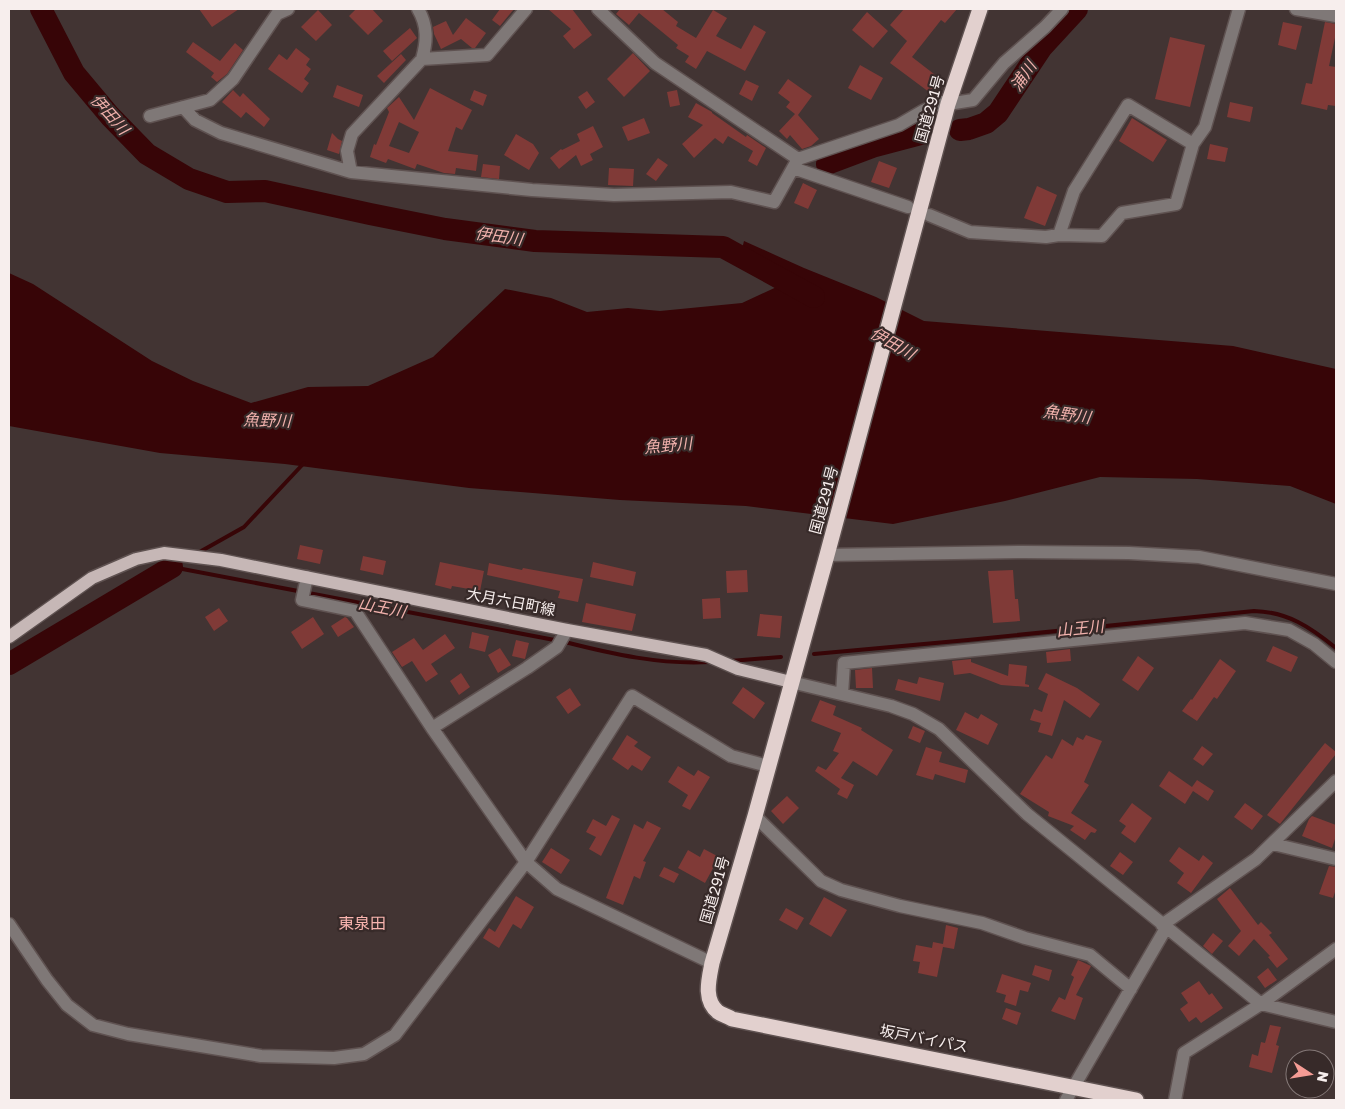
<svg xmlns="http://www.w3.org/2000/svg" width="1345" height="1109" font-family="'Golos Text','Noto Sans JP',sans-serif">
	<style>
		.water { fill: #370507 }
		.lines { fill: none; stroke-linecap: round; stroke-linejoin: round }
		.stream { stroke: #370507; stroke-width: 4 }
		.river { stroke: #370507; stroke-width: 22 }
		.building { fill: #803a37; fill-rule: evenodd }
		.minor-casing { stroke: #5f5251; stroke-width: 15 }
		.major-casing { stroke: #5f5251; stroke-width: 15 }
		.highway-casing { stroke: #5f5251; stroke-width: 18 }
		.minor { stroke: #7f7877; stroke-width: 12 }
		.major { stroke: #c6b7b6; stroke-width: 12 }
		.highway { stroke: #e2d0ce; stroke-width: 15 }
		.labels { text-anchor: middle; stroke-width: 4.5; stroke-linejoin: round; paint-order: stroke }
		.street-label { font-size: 15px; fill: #f7eeed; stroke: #372a29 }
		.water-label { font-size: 16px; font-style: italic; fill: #f1b1ac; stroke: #372a29 }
		.neighbourhood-label { font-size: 16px; fill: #f8b4af; stroke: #372a29 }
	</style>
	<rect width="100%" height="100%" fill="#423433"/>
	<path class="water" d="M744,241l60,27 72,29 48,24 309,25 103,23v135l-46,-18 -93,-7 -97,-2 -95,24 -112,23 -147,-18 -126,-6 -151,-12 -184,-24 -125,-11 -151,-27v-153l24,11 119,77 41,20 58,22 57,-16 60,-1 65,-29 72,-68 46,9 36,14 41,-4 32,3 82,-8 54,-25 -54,-29z"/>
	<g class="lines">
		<path class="stream" d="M196,554l48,-27 60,-64
			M172,567l393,75c47,12 96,23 145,20
			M172,567l13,-8
			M814,654l154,-14 286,-29c34,1 56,16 82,37
			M730,661l51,-4"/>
		<path class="river" d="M41,9l33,64 36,43 37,38 42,25 38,13 38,-1 105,23 75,15 90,12 188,6 91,50
			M960,130l9,-1 17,-6 12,-10 44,-66 35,-38
			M827,164l48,-18 53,-14
			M9,664l163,-97"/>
	</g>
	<path class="building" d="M199,9h40l-27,18z
		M356,9h16l11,12 -15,14 -19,-19z
		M500,9h14l-14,17 -8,-6z
		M548,9h24l20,26 -18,14 -11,-13 8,-7z
		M620,9h42l16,13 -2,4 20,12 17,-28 14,8 -11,18 25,13 13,-24 12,7 -21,39 -38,-20 -11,18 -11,-7 4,-6 -13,-8 2,-3 -39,-32 -10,12 -13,-11z
		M904,9h53l-12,14 -4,-3 -29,37 31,24 -10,14 -43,-32 17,-22 -17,-16z
		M318,10l14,15 -16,16 -15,-14z
		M867,12l21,19 -15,17 -21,-18z
		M466,18l20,15 -11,15h-3l-11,-9 -20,10 -7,-15 -1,-7 13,-6 7,14z
		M1283,22l19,4 -6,24 -18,-5z
		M1325,22l11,2v9l-7,33 7,1v39l-8,-1 -1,5 -26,-6 5,-21 6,1z
		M410,28l7,10 -25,23 -9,-10z
		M1170,37l35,8 -15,62 -35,-8z
		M193,42l27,19 15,-18 8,7 -16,24 -10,8 -6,-5 3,-4 -28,-21z
		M296,48l14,11 -4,6 5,4 -7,10 5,4 -7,10 -34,-24 11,-15 8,6z
		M633,53l17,18 -26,26 -17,-18z
		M401,54l5,6 -22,23 -7,-7z
		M860,65l23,13 -12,22 -23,-12z
		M788,79l24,17 -14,19 21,24 -8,7 -9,3 -12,-14 -3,4 -8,-8 16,-17 -9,-7 4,-5 -12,-9z
		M746,80l13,6 -7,15 -13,-7z
		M337,85l26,10 -4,12 -26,-10z
		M430,88l42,22 -10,20 -6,-3 -8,24 30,4 -2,16 -20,-3 -1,6 -11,-1 -27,-9 -2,5 -27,-10 -2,4 -16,-6 4,-13 2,1 13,-33 -2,-4 12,-11 15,23zM399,122l20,10 -10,21 -20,-7z
		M233,90l7,7 3,-4 27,26 -6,8 -18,-15 -5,6 -19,-16z
		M474,90l13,5 -4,11 -13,-6z
		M677,90l3,15 -10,2 -3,-15z
		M587,91l8,11 -9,7 -8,-12z
		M1230,102l23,5 -3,15 -23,-5z
		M696,103l16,9v1l34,24 1,-2 19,13 -9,18 -9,-5 5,-10 -25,-15 -5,8 -8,-6 -21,20 -12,-14 21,-19 -15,-8z
		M644,118l6,15 -22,8 -6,-14z
		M1132,118l35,22 -14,22 -34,-21z
		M593,126l10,21 -13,7 3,6 -12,6 -5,-11 -17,14 -9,-11 11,-9 1,1 18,-9 -3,-7z
		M332,133l6,6 4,2 -3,13 -12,-4z
		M516,134l17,10 6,9 -10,17 -25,-15z
		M1210,144l18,4 -3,14 -18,-3z
		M658,158l10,7 -12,16 -10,-7z
		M879,161l18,7 -8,20 -18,-6z
		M483,164l17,2 -1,13 -18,-2z
		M609,168l25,1 -1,17 -25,-1z
		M803,183l14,7 -9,19 -14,-6z
		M1037,186l20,9 -12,31 -21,-8z
		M300,545l23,5 -3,14 -23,-5z
		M363,556l23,5 -3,14 -23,-5z
		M440,562l44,9 -4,20 -28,-5 -1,3 -16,-4z
		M593,562l43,10 -3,14 -43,-9z
		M489,563l33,7 1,-2 60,11 -5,23 -20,-4 2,-7 -73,-16z
		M747,570l1,22 -21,1 -1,-22z
		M1013,570l2,29h3l2,22 -27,2 -5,-52z
		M720,598l1,20 -18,1 -1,-20z
		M586,603l50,11 -4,17 -50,-9z
		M219,608l9,13 -14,10 -9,-14z
		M760,614l22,2 -2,22 -23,-2z
		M313,617l11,17 -22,15 -11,-17z
		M345,617l2,1 7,9 -16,10 -7,-11z
		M472,632l17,4 -4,16 -16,-4z
		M445,634l10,14 -24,16 7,10 -12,8 -14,-21 -10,6 -10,-15 22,-14 9,12z
		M516,640l13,3 -4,16 -13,-3z
		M1273,646l25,11 -7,15 -25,-11z
		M500,648l11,17 -13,8 -10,-18z
		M1070,649l1,12 -24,2 -1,-11z
		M1138,656l16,12 -16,23 -16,-11z
		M971,659v3l37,14 1,-12 18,2 -2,18 4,1v2l-28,-2 -31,-12 -16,2 -2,-14z
		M1220,659l16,12 -19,28 -3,-2 -17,24 -15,-10 9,-12 1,1z
		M872,668l1,20h-17l-1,-18z
		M461,673l9,14 -11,8 -9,-14z
		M1046,673l31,15 23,16 -10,14 -26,-18 -12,36 -14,-4 3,-9 -11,-3 4,-11 8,3 6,-18 -10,-5z
		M919,677l25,6 -4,18 -45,-11 3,-11 19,5z
		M743,687l22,16 -11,16 -22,-16z
		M570,688l11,17 -13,9 -12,-17z
		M820,700l16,6 -3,9 29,13 -1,2 32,20 -16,26 -24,-15 -12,17 13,7 -7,14 -10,-5 3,-5 -25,-18 3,-5 8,4 13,-17 -6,-2 8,-18 -30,-12z
		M965,712l13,7 3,-5 17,10 -10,21 -32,-15z
		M913,726l12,5 -5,12 -12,-5z
		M627,735l11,7 -4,4 17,11 -9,14 -10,-6 -4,5 -16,-11z
		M1086,735l16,6 -18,41 5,3 -18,28 26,17 -2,3 -4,-1 -6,8 -15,-10 4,-4 -26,-10 1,-4 -29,-18 26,-39 6,4 10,-20 11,7 4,-9 6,3z
		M1325,743l11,9v2l-56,70 -13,-9z
		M1202,746l11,8 -10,12 -10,-7z
		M926,747l16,5 -3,10 29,8 -3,13 -30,-9 -2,6 -17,-5z
		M678,766l16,10 4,-6 12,7 -20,33 -8,-4 6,-11 -20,-13z
		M1169,771l23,16 5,-7 17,11 -6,10 -15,-10 -8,13 -26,-18z
		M787,796l12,12 -16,16 -12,-13z
		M1132,803l20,15 -17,25 -14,-10 5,-7 -7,-5z
		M1245,803l18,13 -11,14 -18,-13z
		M612,815l8,4 -19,37 -12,-7 7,-12 -10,-5 7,-13 13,7z
		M1312,816l24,9v11l-4,12 -30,-12 7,-17z
		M647,821l14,7 -18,33 3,1 -6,17 -6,-3 -11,29 -17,-7 28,-74 9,5z
		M1179,847l20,14 4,-6 10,8 -22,30 -14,-10 7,-10 -15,-12z
		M551,848l19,12 -9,14 -19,-12z
		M704,849l15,8 -14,26 -27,-15 10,-18 12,7z
		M1120,852l13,10 -10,13 -13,-9z
		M1329,866l7,1v22l-3,9 -14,-4z
		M664,867l15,7 -5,9 -15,-7z
		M1230,888l28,37 3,-3 11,11 -3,2 19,24 -11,9 -9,-11 2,-1 -16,-17 -15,17 -11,-10 13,-15 -24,-32z
		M516,896l18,11 -13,22 -8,-5 -14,24 -16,-10 6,-10 6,4z
		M824,897l23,13 -16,27 -22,-13z
		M786,908l18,10 -7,12 -18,-10z
		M946,925l12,3 -4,21 -11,-2 -6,30 -19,-4 2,-11 -7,-1 3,-16 16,3 1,-6 10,2z
		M1213,933l10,8 -11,13 -9,-8z
		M1078,960l13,6 -15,29 7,3 -8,22 -24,-9 8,-14 6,3 9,-23 -3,-2z
		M1035,965l17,5 -3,11 -17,-6z
		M1268,968l9,12 -12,8 -8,-11z
		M1002,974l29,9 -3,9 -8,-2 -4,16 -12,-4 2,-7 -10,-3z
		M1199,981l10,14 3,-2 11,15 -22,15 -5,-6 -7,5 -9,-13 8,-6 -7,-10z
		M1006,1008l15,5 -4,12 -15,-6z
		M1270,1025l11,2 -5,18 3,1 -7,27 -23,-6 3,-13 6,2 3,-14 4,1z"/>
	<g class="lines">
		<defs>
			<path id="minor" d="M418,9c10,17 9,32 4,50
				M598,9l57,54 143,96
				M1296,9l40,7
				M183,107l12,13 26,13 130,39 181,18 82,5 117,-3 43,10 24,-43 101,-34 24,-14 19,-9 6,2 25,-4 31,-37 41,-36 17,-18
				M150,116l60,-16 23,-21 44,-65 11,-5
				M793,168l115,39
				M351,172l-4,-21 5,-17 70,-75 65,-4 39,-46
				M929,215l41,17 76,5 13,-2 15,-44 54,-86 65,39 12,-17 34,-118
				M1059,235l43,1 20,-23 54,-9 17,-60
				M827,555l197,-3 105,1 70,4 137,27
				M307,577l-5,23 53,11 77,117 94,134 31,27 155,74
				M791,682l100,24 22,8 26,15 88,85 234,190 75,18
				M842,694l2,-31 401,-40 44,7 25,14 22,18
				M432,728l95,-60 30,-21 10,-17
				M755,816l66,65 20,9 59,16 82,17 43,15 65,17 41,34
				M1273,844l63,15
				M9,924l38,56 20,25 26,20 35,9 133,22 73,2 30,-4 31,-19 131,-173 106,-166 99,60 37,10
				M1162,925l94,-66 80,-78
				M1066,1100l100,-172
				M1175,1100l9,-47 77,-49 75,-55"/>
			<path id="major" d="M9,637l83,-59 44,-19 28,-6 57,7 346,70 139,25 32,14 53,13"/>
			<path id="highway" d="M980,9l-32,95 -121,451 -72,261 -43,147c-3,16 -9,37 6,49 4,3 10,4 14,7l404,81"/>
		</defs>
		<use href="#minor" class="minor-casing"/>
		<use href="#major" class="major-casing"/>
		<use href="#highway" class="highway-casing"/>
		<use href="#minor" class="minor"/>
		<use href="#major" class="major"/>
		<use href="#highway" class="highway"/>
	</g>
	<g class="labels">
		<g class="street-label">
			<text transform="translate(930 109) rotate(-74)" y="5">国道291号</text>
			<text transform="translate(824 500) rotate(-75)" y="5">国道291号</text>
			<text transform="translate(511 602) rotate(11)" y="5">大月六日町線</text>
			<text transform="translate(715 890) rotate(-74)" y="5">国道291号</text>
			<text transform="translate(924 1039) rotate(11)" y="5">坂戸バイパス</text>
		</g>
		<g class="water-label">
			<text transform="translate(1023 76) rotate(-56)" y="6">浦川</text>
			<text transform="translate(110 114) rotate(48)" y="6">伊田川</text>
			<text transform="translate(499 236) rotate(8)" y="6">伊田川</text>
			<text transform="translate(893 343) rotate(29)" y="6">伊田川</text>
			<text transform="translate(1067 414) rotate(8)" y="6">魚野川</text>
			<text transform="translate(267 420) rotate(2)" y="6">魚野川</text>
			<text transform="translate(668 445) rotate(-5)" y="6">魚野川</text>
			<text transform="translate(382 607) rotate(11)" y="6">山王川</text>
			<text transform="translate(1080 628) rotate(-6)" y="6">山王川</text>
		</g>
		<g class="neighbourhood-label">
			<text x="362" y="929">東泉田</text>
		</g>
	</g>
	<rect width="1345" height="1109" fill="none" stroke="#f7eeed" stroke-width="20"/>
	<g transform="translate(1310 1074) rotate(102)"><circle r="24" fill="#372a29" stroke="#847877"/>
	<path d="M0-4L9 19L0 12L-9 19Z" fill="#f59c95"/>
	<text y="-8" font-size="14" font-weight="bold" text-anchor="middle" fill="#f7eeed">N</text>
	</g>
</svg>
